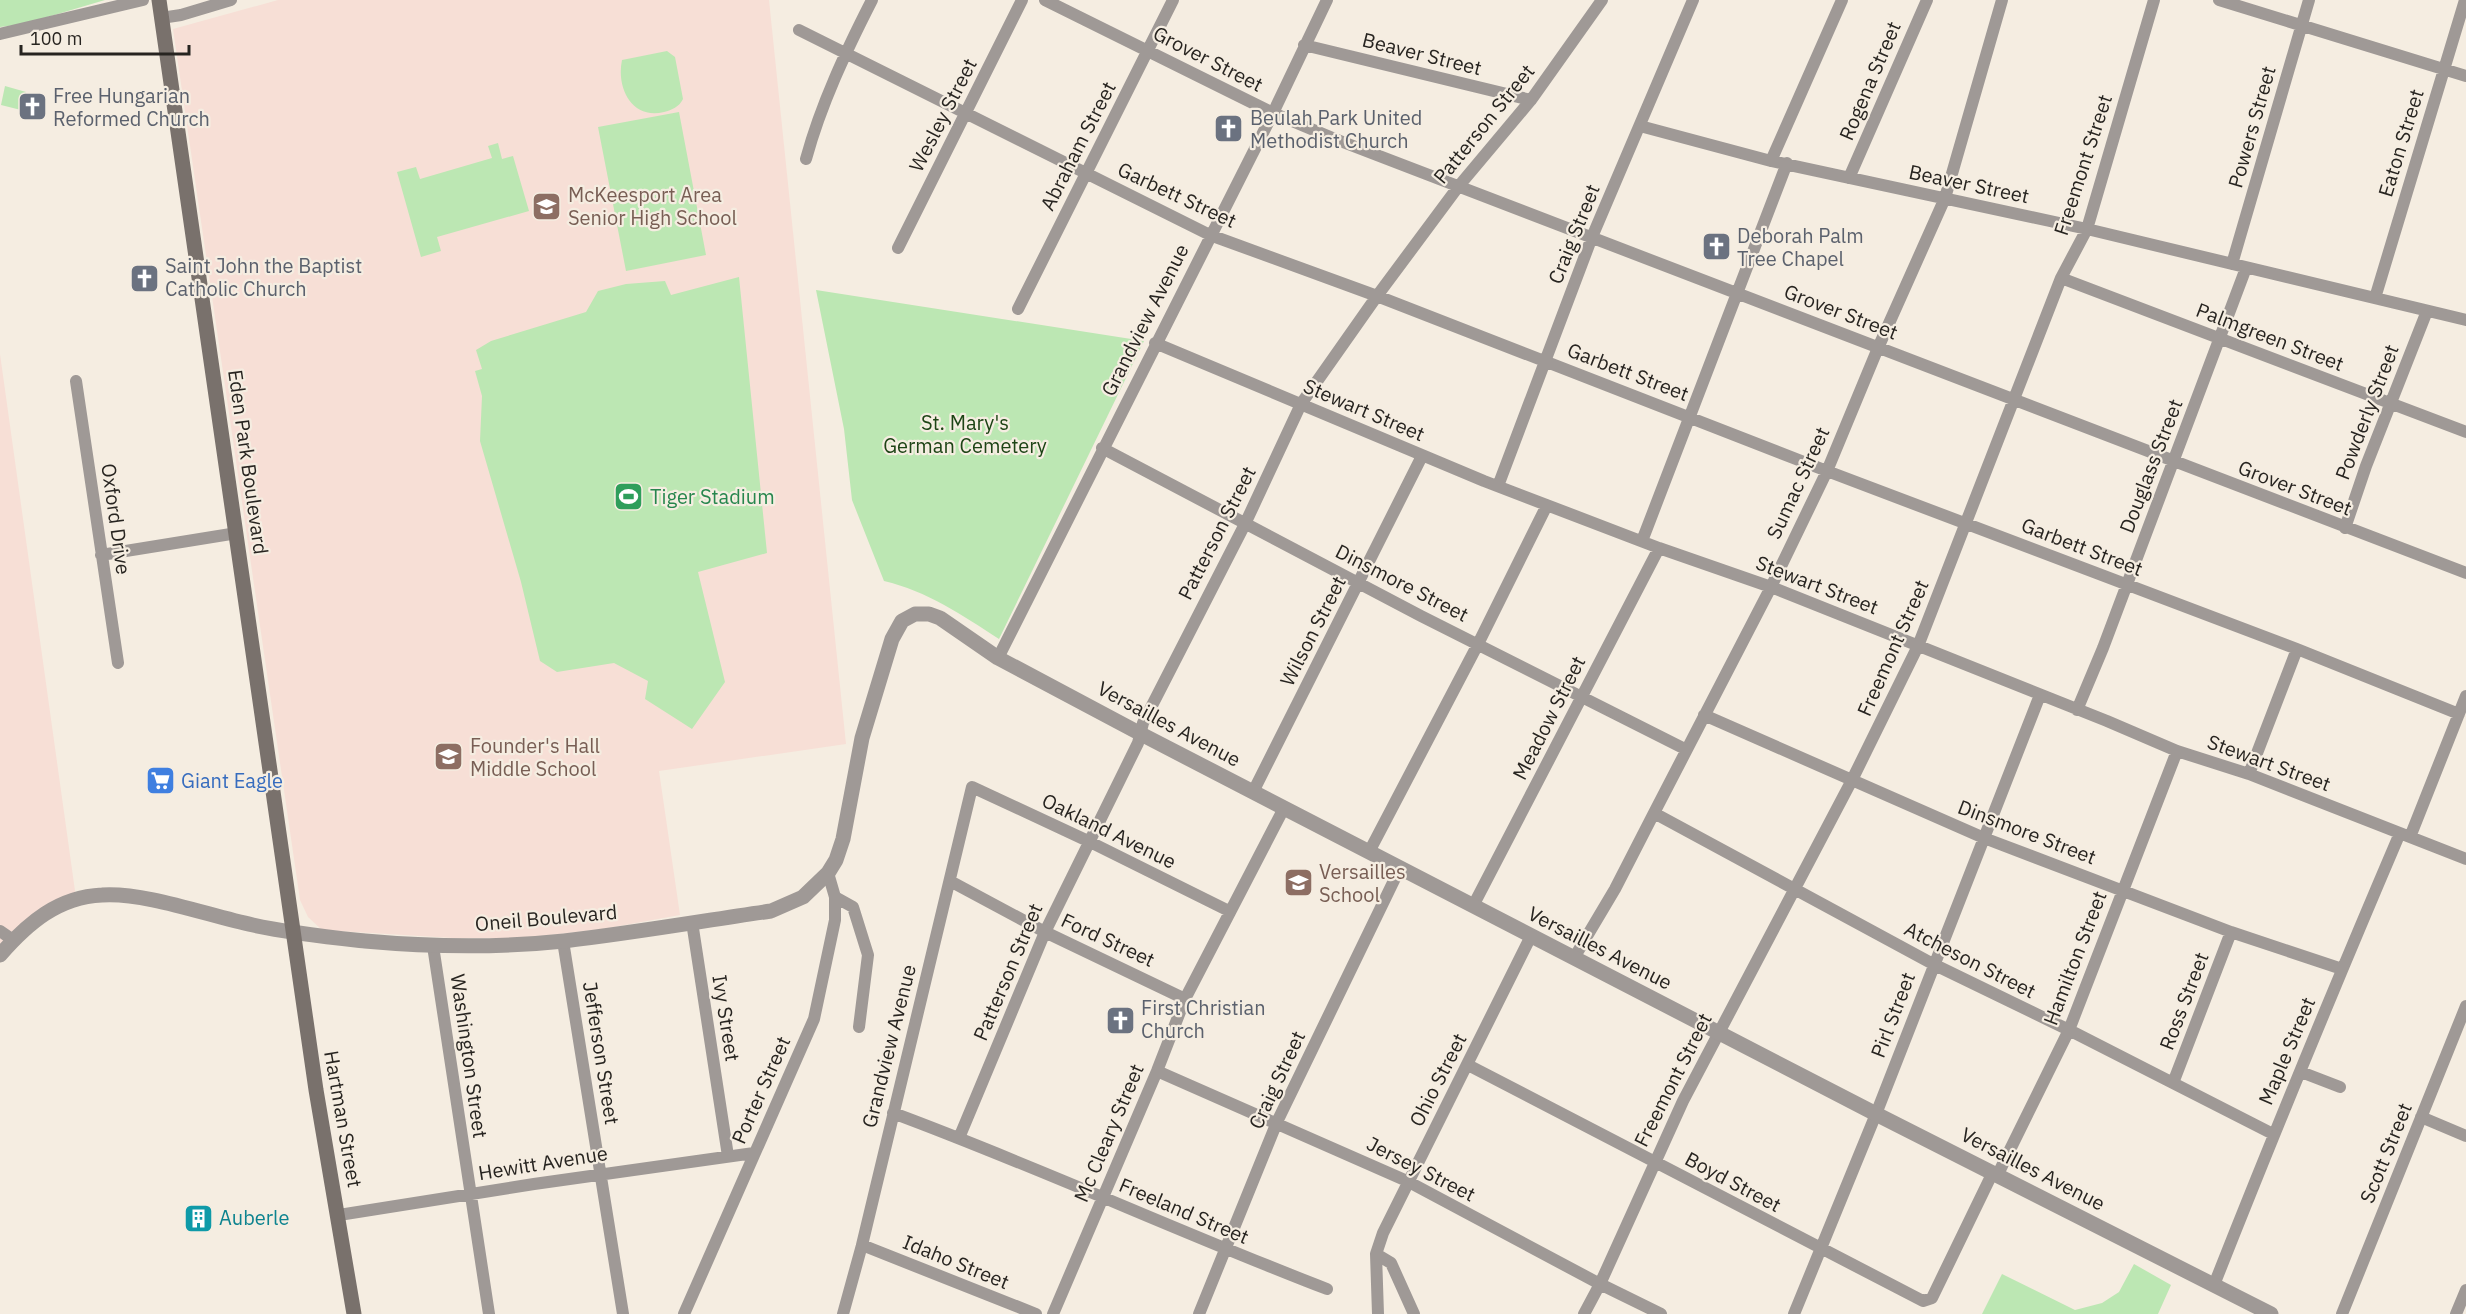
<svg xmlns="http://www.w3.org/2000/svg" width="2466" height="1314" font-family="'IBM Plex Sans',sans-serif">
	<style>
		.education { fill: #f7dfd6 }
		.green { fill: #bce7b3 }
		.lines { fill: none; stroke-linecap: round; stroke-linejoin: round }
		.minor { stroke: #9f9996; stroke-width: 12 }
		.tertiary { stroke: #9f9996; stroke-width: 15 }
		.secondary { stroke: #79716c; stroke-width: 15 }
		.labels { text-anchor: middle; stroke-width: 4.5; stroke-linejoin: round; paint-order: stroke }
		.street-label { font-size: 20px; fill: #272420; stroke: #f5ede1 }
		.worship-label { font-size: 20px; fill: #5b616d; stroke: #f5ede1; text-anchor: start }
		.education-label { font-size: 20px; fill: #785e54; stroke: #f5ede1; text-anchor: start }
		.park-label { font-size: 20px; fill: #1d4415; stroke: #f5ede1 }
		.leisure-label { font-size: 20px; fill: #27864d; stroke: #f5ede1; text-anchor: start }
		.shop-label { font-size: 20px; fill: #366cbe; stroke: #f5ede1; text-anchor: start }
		.culture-label { font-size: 20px; fill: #0d838f; stroke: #f5ede1; text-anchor: start }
	</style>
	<rect width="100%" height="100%" fill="#f5ede1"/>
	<path class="education" d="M278,0h491l77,744 -187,27 21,144 -77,14 -79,9h-71l-131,-8 -14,-13 -8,-17 -127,-871z
		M0,354l76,544 -76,57z"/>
	<path class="green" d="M0,0h105l-81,24 -24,3z
		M667,51l8,6 8,42c-4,8 -11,11 -19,13 -32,8 -48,-24 -42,-52z
		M5,86l21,6 -5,18 -20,-5z
		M679,112l27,143 -80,16 -28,-144z
		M498,143l4,16 11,-3 16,55 -92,26 4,14 -20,6 -24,-85 19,-5 4,12 72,-21 -4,-12z
		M739,277l28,276 -69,19 27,110 -33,47 -47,-30 3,-18 -34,-18 -57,9 -17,-11 -19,-79 -41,-141 2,-45 -7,-25 7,-2 -6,-19 15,-9 95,-29 12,-21 28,-7 39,-3 6,14z
		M816,290l328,51 -145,298c-37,-24 -72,-48 -115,-58l-32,-81 -8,-71z
		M2134,1264l37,21 -13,29h-176l20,-40 73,36 27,-7 17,-11z"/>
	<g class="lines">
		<path class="minor" d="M1045,0l228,113 62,26 1131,434
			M2219,0l247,76
			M161,18l20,-3 50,-15
			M799,30l411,205 167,61 450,175 470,178 162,65
			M0,34l143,-34
			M1304,45l227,55
			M1640,126l131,35 316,68 379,91
			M806,159c15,-55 40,-108 66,-159
			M1771,161l71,-161
			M1849,178l78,-178
			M898,248l124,-248
			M2232,264l77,-264
			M2061,278l405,154
			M2375,298l90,-298
			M1018,309l155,-309
			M1155,343l329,138 175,67 112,39 336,134 70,30 72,23 217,85
			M76,381l42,282
			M1102,448l319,168 264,133
			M1498,486l94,-249 101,-237
			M2345,528l21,-62 61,-155
			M1642,541l145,-378
			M101,555l136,-22
			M998,658l275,-545 54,-113
			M2077,710l26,-62 143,-380
			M1704,715l280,123 247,94 111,37
			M2249,774l48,-125
			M1253,792l169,-336
			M1654,813l279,151 136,66 204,104
			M2410,837l56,-141
			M1369,852l109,-208 69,-139
			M950,881l95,51 140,67
			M835,897l18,10 15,48 -9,72
			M1473,906l186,-358
			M692,922l36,234
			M0,931l13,9
			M563,941l60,373
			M433,946l56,368
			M1574,958l41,-69 39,-76 117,-226 56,-116 51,-123 67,-150 57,-198
			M1468,1065l455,236 9,-3 61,-126
			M1157,1071l250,110 193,103 61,30
			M2301,1072l39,15
			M2173,1083l58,-151
			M893,1113c146,54 288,120 434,176
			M2421,1117l45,19
			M959,1138l86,-206 93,-189 5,-20 102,-199 56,-120 76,-108 81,-109 73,-87 71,-100
			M1998,1174l71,-144 108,-279
			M339,1215l195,-31 220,-31
			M862,1245l174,69
			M1376,1254l15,9 23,51
			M2214,1285c60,-152 122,-302 186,-452
			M684,1314l130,-295 21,-99v-23l-7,-24
			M843,1314l19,-69 110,-458 116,54 141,70
			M1053,1314l104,-243 28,-72 99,-191
			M1199,1314l78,-192 123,-254
			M1378,1314l-2,-60 7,-21 148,-297
			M1584,1314l16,-30 83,-183 169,-321 66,-134 143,-368 26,-49 67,-229
			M1794,1314l82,-200 164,-419
			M2342,1314l124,-308
			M2456,1314l10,-24"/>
		<path class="tertiary" d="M0,955c28,-32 58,-58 102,-60 44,-3 107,21 151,30 36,8 75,12 112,16 66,6 133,7 199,0 69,-8 138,-20 207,-30l32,-14 25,-24 8,-13 7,-21 19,-101 30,-99 10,-18 13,-7h14l11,4 58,40 143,76 735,380 395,200"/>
		<path class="secondary" d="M159,0l157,1090 38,224"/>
	</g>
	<defs>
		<symbol id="church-square" viewBox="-11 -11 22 22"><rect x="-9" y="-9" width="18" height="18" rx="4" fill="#6b7280" stroke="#f5ede1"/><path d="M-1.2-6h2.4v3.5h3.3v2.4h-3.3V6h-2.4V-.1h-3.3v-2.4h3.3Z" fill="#fff"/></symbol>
		<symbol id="school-square" viewBox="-11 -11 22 22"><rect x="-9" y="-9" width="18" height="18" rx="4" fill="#8d6e63" stroke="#f5ede1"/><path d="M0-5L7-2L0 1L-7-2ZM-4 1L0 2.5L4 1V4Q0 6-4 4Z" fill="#fff"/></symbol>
		<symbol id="stadium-square" viewBox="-11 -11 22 22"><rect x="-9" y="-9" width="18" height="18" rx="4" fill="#2e9e5b" stroke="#f5ede1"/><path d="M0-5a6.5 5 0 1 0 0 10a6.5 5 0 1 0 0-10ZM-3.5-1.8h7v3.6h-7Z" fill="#fff"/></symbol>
		<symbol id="supermarket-square" viewBox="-11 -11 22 22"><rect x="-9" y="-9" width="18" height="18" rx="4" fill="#3f7fe0" stroke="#f5ede1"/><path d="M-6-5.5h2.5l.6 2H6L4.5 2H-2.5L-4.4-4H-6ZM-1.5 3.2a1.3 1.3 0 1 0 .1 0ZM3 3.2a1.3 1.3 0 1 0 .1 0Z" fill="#fff"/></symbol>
		<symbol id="building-square" viewBox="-11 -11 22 22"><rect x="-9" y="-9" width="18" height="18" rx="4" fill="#0f9aa8" stroke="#f5ede1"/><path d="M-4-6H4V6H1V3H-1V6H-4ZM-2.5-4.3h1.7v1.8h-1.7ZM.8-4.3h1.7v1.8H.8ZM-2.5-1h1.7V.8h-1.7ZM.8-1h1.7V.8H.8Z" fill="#fff"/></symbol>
	</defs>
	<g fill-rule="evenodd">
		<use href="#church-square" x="16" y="90" width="33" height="33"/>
		<use href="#church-square" x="1212" y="112" width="33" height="33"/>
		<use href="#school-square" x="530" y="190" width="33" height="33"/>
		<use href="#church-square" x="1700" y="230" width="33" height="33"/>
		<use href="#church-square" x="128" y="262" width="33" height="33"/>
		<use href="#stadium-square" x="612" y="480" width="33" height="33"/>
		<use href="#school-square" x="432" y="740" width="33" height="33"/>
		<use href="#supermarket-square" x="144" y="764" width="33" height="33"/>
		<use href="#school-square" x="1282" y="866" width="33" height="33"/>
		<use href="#church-square" x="1104" y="1004" width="33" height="33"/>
		<use href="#building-square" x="182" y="1202" width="33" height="33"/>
	</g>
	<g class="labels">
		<g class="street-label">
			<text transform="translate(1422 54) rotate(14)" y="7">Beaver Street</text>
			<text transform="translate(1208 59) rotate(27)" y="7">Grover Street</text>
			<text transform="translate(1870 81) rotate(-67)" y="7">Rogena Street</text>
			<text transform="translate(943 115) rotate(-63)" y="7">Wesley Street</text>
			<text transform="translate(1484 124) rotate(-51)" y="7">Patterson Street</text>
			<text transform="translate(2252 127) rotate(-74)" y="7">Powers Street</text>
			<text transform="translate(2401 143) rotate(-73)" y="7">Eaton Street</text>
			<text transform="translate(1078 146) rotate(-63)" y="7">Abraham Street</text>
			<text transform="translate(2083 165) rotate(-72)" y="7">Freemont Street</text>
			<text transform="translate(1969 184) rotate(12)" y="7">Beaver Street</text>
			<text transform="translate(1177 195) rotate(25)" y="7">Garbett Street</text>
			<text transform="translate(1574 234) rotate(-68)" y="7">Craig Street</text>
			<text transform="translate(1841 312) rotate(21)" y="7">Grover Street</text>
			<text transform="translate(1145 320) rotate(-63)" y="7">Grandview Avenue</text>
			<text transform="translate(2270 337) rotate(21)" y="7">Palmgreen Street</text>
			<text transform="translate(1628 372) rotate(21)" y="7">Garbett Street</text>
			<text transform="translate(1364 410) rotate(23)" y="7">Stewart Street</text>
			<text transform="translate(2367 412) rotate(-69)" y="7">Powderly Street</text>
			<text transform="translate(248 462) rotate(82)" y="7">Eden Park Boulevard</text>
			<text transform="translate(2151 466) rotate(-69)" y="7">Douglass Street</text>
			<text transform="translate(1798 483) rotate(-65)" y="7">Sumac Street</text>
			<text transform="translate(2295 488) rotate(21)" y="7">Grover Street</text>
			<text transform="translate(116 519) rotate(82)" y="7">Oxford Drive</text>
			<text transform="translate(1217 533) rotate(-63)" y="7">Patterson Street</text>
			<text transform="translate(2082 547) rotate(21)" y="7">Garbett Street</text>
			<text transform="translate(1402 583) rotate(27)" y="7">Dinsmore Street</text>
			<text transform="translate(1817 585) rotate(21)" y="7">Stewart Street</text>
			<text transform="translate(1313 631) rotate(-63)" y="7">Wilson Street</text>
			<text transform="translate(1893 648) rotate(-66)" y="7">Freemont Street</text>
			<text transform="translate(1549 718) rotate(-63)" y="7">Meadow Street</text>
			<text transform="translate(1169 724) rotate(28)" y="7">Versailles Avenue</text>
			<text transform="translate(2269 763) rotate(20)" y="7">Stewart Street</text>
			<text transform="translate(1109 831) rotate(26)" y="7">Oakland Avenue</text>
			<text transform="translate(2027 832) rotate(21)" y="7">Dinsmore Street</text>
			<text transform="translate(546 918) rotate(-5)" y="7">Oneil Boulevard</text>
			<text transform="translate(1108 940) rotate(25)" y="7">Ford Street</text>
			<text transform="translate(1600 948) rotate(27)" y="7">Versailles Avenue</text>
			<text transform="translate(2075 958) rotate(-69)" y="7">Hamilton Street</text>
			<text transform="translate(1970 960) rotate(27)" y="7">Atcheson Street</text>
			<text transform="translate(1008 972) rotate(-67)" y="7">Patterson Street</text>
			<text transform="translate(2184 1001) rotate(-69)" y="7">Ross Street</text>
			<text transform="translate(1893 1015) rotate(-69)" y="7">Pirl Street</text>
			<text transform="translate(726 1018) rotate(81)" y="7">Ivy Street</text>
			<text transform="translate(889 1046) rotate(-76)" y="7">Grandview Avenue</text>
			<text transform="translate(2287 1051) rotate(-67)" y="7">Maple Street</text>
			<text transform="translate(601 1053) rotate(81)" y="7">Jefferson Street</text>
			<text transform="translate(469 1056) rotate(82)" y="7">Washington Street</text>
			<text transform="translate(1277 1080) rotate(-65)" y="7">Craig Street</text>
			<text transform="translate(1438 1080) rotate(-63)" y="7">Ohio Street</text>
			<text transform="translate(1673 1080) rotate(-63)" y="7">Freemont Street</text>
			<text transform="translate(761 1090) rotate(-66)" y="7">Porter Street</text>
			<text transform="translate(343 1119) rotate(80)" y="7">Hartman Street</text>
			<text transform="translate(1109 1133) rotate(-67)" y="7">Mc Cleary Street</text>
			<text transform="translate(2386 1153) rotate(-68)" y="7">Scott Street</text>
			<text transform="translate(543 1163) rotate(-9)" y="7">Hewitt Avenue</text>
			<text transform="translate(1421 1169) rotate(27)" y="7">Jersey Street</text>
			<text transform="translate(2033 1169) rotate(27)" y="7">Versailles Avenue</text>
			<text transform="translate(1733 1182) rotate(28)" y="7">Boyd Street</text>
			<text transform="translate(1184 1211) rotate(23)" y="7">Freeland Street</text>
			<text transform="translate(956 1262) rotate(22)" y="7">Idaho Street</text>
		</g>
		<g class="worship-label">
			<text x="53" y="103">Free Hungarian<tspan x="53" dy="23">Reformed Church</tspan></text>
			<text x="1250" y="125">Beulah Park United<tspan x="1250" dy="23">Methodist Church</tspan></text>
			<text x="1737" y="243">Deborah Palm<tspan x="1737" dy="23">Tree Chapel</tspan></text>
			<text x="165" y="273">Saint John the Baptist<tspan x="165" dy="23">Catholic Church</tspan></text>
			<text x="1141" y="1015">First Christian<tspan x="1141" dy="23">Church</tspan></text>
		</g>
		<g class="education-label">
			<text x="568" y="202">McKeesport Area<tspan x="568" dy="23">Senior High School</tspan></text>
			<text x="470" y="753">Founder's Hall<tspan x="470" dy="23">Middle School</tspan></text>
			<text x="1319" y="879">Versailles<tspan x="1319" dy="23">School</tspan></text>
		</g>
		<g class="park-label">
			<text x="965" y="430">St. Mary's<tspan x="965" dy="23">German Cemetery</tspan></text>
		</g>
		<g class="leisure-label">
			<text x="650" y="504">Tiger Stadium</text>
		</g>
		<g class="shop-label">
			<text x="181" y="788">Giant Eagle</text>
		</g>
		<g class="culture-label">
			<text x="219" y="1225">Auberle</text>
		</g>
	</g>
	<path d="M21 45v9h168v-9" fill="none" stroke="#272420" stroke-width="3"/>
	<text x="30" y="45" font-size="18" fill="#272420" stroke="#f5ede1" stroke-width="4.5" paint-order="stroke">100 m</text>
</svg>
